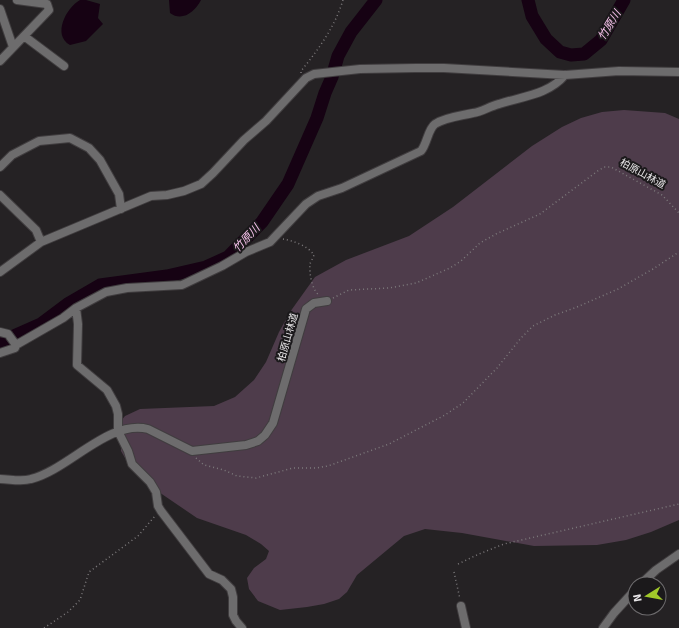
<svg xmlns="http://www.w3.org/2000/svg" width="679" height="628" font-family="Signika,'Noto Sans JP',sans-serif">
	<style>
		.green { fill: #4e3c4b }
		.water { fill: #160213 }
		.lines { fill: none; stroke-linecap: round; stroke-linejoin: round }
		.river { stroke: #160213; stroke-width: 13 }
		.minor-casing { stroke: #403d3f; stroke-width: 10 }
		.path { stroke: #7d7a7c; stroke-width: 1.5; stroke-dasharray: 1 3; stroke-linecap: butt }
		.minor { stroke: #6d6c6d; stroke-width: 8 }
		.labels { text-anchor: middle; stroke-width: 4; stroke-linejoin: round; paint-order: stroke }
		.street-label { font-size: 10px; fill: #e8e6e8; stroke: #1b191b }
		.water-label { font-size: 11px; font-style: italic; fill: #f8c3ed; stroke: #1b191b }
	</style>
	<rect width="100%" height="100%" fill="#252224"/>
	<path class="green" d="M624,110l41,3 14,6v401l-28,12 -25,8 -29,5 -63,1 -72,-13 -37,-4 -21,7 -47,39 -10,17 -8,7 -15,5 -17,3 -27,3 -22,-9 -9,-12 -2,-11 7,-10 12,-9 3,-8 -8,-7 -15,-9 -49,-17 -47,-32 -22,-23 -7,-12 -1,-29 5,-6 15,-7 74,-3 21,-9 19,-17 12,-18 13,-30 11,-20 25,-35 31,-17 63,-24 44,-29 79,-61 30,-19 19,-9 21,-6z"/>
	<path class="water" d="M80,0h6l14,4 -2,14 5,6 -17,17 -16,4c-18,-10 -4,-37 10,-45z
		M169,0h32c-6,12 -19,22 -31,13z"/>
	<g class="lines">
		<path class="river" d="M528,0l4,16 14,23 14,13 11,3 13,-1 17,-14 23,-40
			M0,342l41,-18 28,-21 31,-18 67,-9 39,-9 22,-10 34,-35 26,-38 29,-66 8,-25 7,-16 6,-21 13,-24 25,-32"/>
		<defs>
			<path id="minor" d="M0,9l13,38
				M24,36l40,30
				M0,61l49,-51 -2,-6 -30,-4
				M0,167l12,-12 27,-14 31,-3 19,10 11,12 19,34 2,15
				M0,195l36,35 5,12
				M0,272l41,-30 110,-46 16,-1 17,-4 17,-7 12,-11 31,-33 22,-19 40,-43 8,-4 46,-5 55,-1h29l121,7 54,-4 60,1
				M76,308l2,16 -1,41 30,25 9,16 2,8v17l10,20 4,13 18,18 6,10 2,14 3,5 48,63 13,6 9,9 2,8v18l3,6 6,7
				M0,332l8,2 8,11
				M0,353l15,-5 1,-3 47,-27 13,-10 30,-16 21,-4 55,-3 40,-19 24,-14 24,-10 36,-38 12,-8 24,-8 79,-37c6,-7 7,-22 14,-27 11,-7 25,-8 38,-11 9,-1 17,-7 26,-9 24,-8 49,-9 66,-29
				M0,479c10,0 21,3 31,0 37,-9 78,-60 117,-50l44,22 54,-6 12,-4 7,-6 8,-12 33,-114 8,-6 13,-2
				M641,584l15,-14 23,-16
				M461,606l5,22
				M603,628l11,-15 21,-23"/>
		</defs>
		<use href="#minor" class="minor-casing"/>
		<path class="path" d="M301,73v-2c17,-21 34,-44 42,-71
			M283,239c11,2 25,7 31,16 -1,3 -3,6 -4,9 -1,9 2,26 9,31
			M333,298l16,-8 40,-2 27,-5 34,-15 11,-7 19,-18 16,-9 44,-20 59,-44 6,-3h6l51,28 17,18
			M196,458l8,7 20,5 13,6 19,2 37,-10h23l12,-2 61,-22 56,-29 18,-12 34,-35 24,-30 12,-12 22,-11 22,-8 41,-18 35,-20 26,-17
			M458,564l21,-10 25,-10 175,-40
			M454,572l6,27
			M44,628l24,-16 12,-12 9,-28 49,-36 17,-20"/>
		<use href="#minor" class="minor"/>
	</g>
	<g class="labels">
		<g class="street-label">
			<text transform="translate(643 173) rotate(29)" y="4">柏原山林道</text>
			<text transform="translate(287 337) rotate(-74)" y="4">柏原山林道</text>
		</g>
		<g class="water-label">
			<text transform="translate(609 25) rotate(-58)" y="4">竹原川</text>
			<text transform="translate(246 238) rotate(-47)" y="4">竹原川</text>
		</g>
	</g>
	<g transform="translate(647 596) rotate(259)"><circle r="19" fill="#1b191b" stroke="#6d6b6d"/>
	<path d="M0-3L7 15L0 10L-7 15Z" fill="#a1c92a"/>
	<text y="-6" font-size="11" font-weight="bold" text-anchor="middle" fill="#e8e6e8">N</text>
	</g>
</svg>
